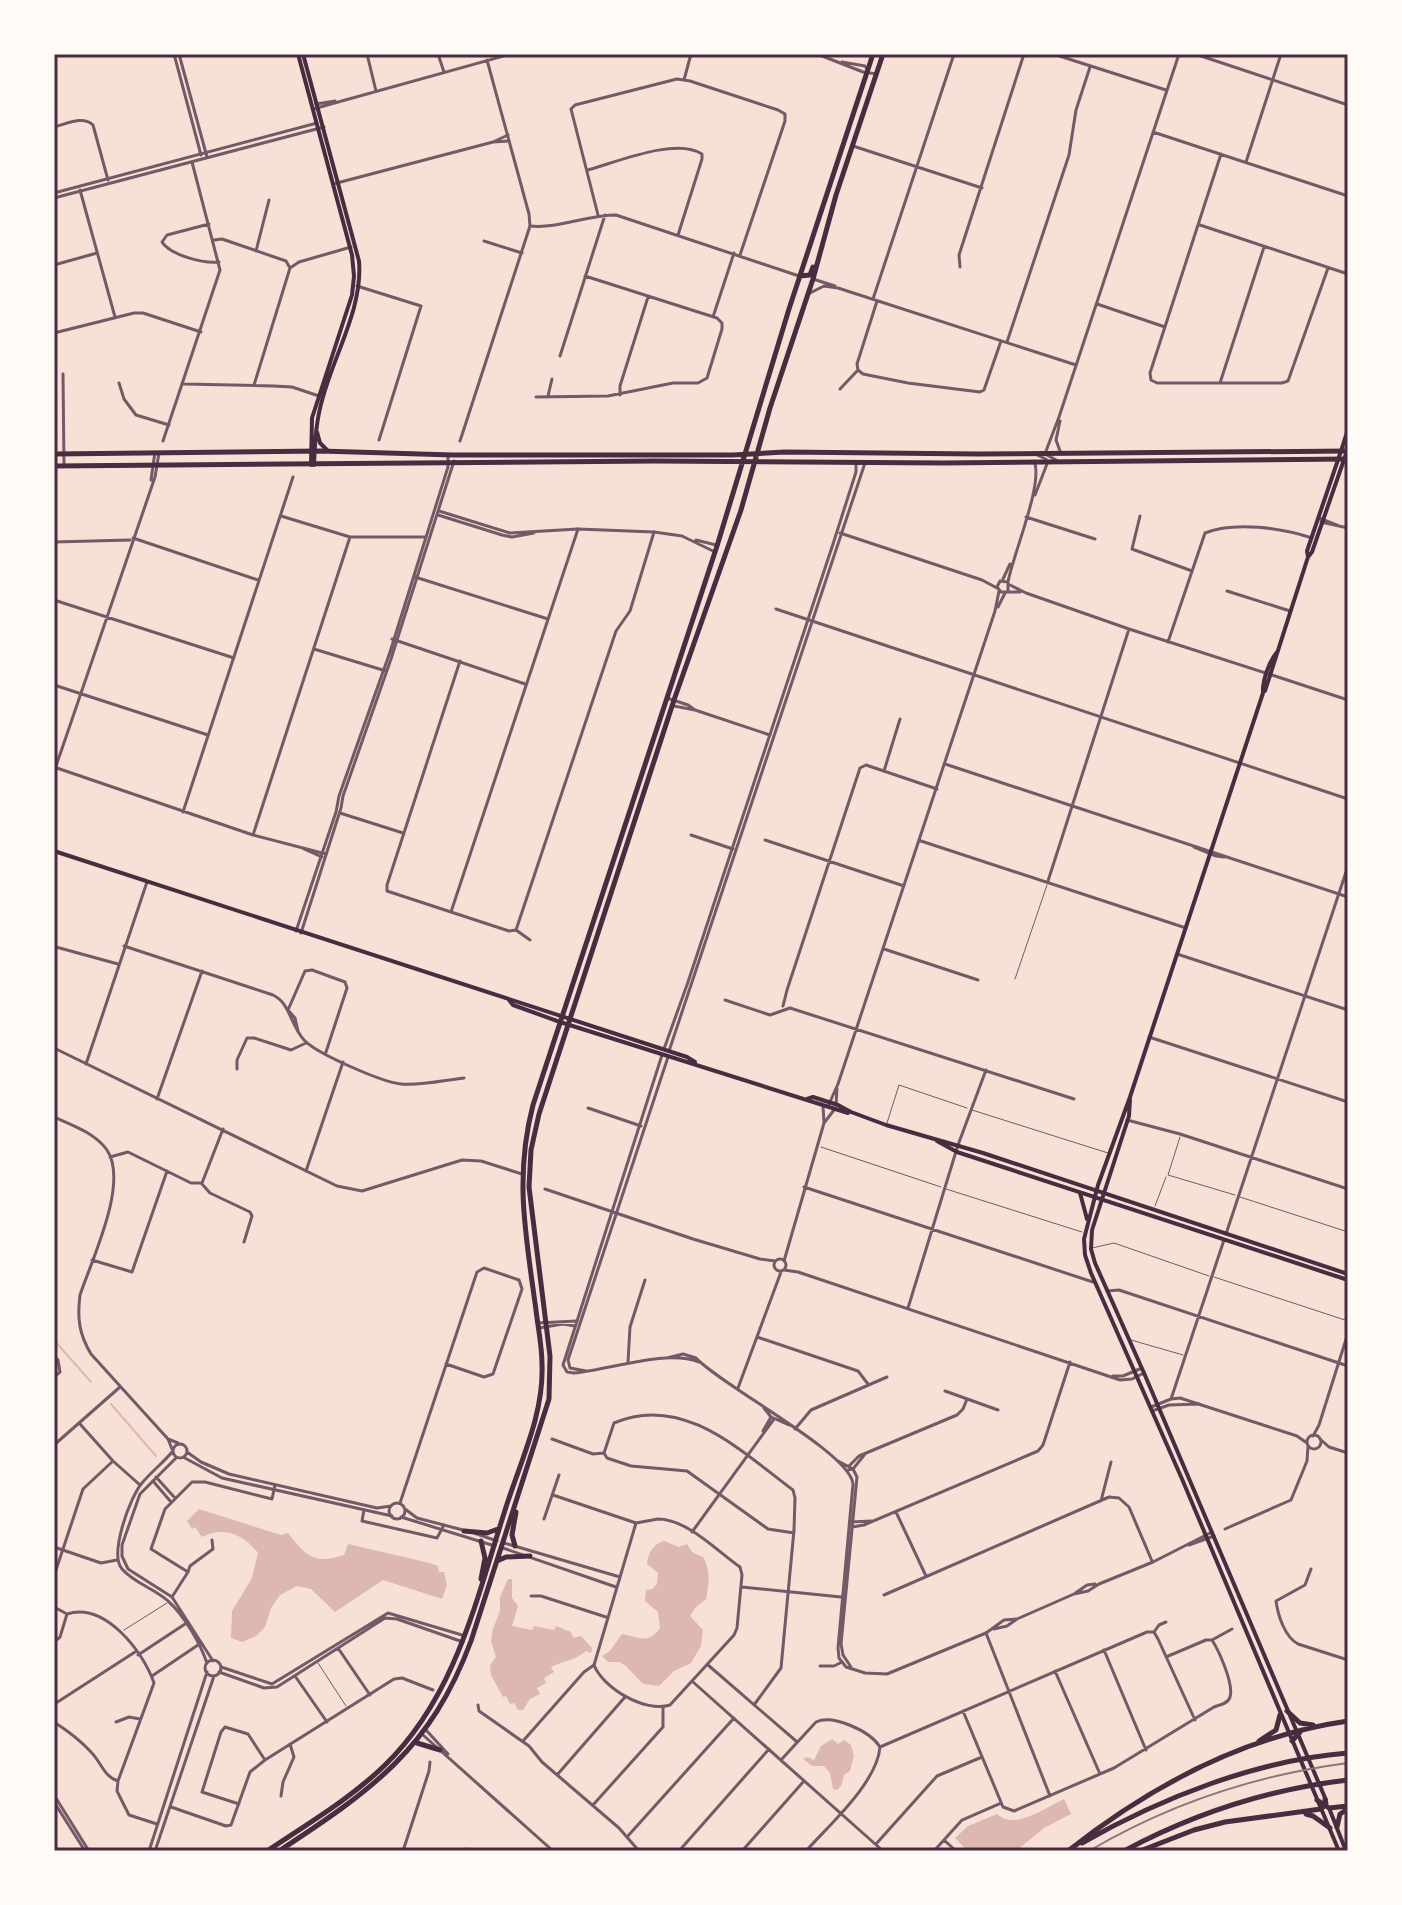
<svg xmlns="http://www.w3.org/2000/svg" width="1402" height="1905" font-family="'Noto Sans',sans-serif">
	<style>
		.water { fill: #dcb8b0 }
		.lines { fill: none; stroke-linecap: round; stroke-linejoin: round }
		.stream { stroke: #dcb8b0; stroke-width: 2 }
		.service { stroke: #755966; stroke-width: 1 }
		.minor { stroke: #755966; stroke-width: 3 }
		.tertiary { stroke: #755966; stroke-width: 3 }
		.secondary { stroke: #4a2c40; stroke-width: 4 }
		.primary { stroke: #4a2c40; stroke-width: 4 }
		.trunk { stroke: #4a2c40; stroke-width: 5 }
		.motorway { stroke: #4a2c40; stroke-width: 5 }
		.rail { stroke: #8f747c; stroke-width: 2 }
		.neatline { fill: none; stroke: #4a2c40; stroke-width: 3 }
	</style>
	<rect width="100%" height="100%" fill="#f7e1d7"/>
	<path class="water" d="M199,1509l82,26 7,-2c18,23 26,32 56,22l4,-11 82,19 8,3 1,6h5l3,13 -5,14 -59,-19 -48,32 -24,-23 -14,-3 -17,9 -9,13 -6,19 -9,9 -14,6 -11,-4 1,-27 20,-33 6,-25c-15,-19 -34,-27 -56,-16l-7,-10 -3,2 -5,-8z
		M664,1541l15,6 8,-3 5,8 11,5c8,13 6,28 3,42l-10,8 -6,9 13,14 -2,16 -10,17 -17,8 -15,15 -16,-2 -17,-18 -7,-4h-11l-6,-6 8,-5 12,-17c16,3 26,11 38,-6l-2,-16 -13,-11 1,-11 6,-1 5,-5 1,-11 -11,-9c1,-11 6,-20 17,-23z
		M508,1579h4v19l6,8 -6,20 20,4 2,-4 20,4 2,-4 15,6 2,6 8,-2 11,12 -1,5 -5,-2c-12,10 -21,9 -35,16l3,5 -10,6 2,5 -9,5 3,6 -10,5 -7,11h-5l-4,-7 -4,1 -4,-8 -3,1 -12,-22 -1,-10 6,-8 -5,-16 2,-12 7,-18v-14z
		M832,1739l6,5 6,-4 7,5 3,10 -4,16 -6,4 -3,11 -4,4 -4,-1 -3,-16 -6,-7h-12l-9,-7 4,-2 7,3 7,-14z
		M1064,1799l7,15 -27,14 -28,23h-48l-13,-13 13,-12 29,-12c18,17 47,-6 67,-15z"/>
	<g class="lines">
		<path class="stream" d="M54,1340l37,42
			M111,1404l45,52"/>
		<path class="service" d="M1015,979l32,-94
			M972,1110l136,43
			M887,1123l12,-38 68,23
			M1180,1137l-12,38 67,20
			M821,1147l120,40
			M946,1189l136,43
			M1240,1197l108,35
			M1155,1206l11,-29
			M1092,1248l22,-5 95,33
			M1214,1277l134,44
			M1131,1340l52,15
			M124,1630l43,-27
			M318,1663l28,43"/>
		<path class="minor" d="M174,54l27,101
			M179,54l28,103
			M367,54l9,37
			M438,54l6,18
			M1053,54l113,36
			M1195,54l153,51
			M684,80l7,-26
			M54,127c12,-3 29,-12 39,-2l15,55
			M1153,132l195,64
			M493,142l16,-1
			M853,146l129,42
			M1221,154l-71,219 1,7 6,3h125l6,-2 40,-113
			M1246,162l35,-108
			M588,170c29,-8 88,-33 114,-16v5l-24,76
			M333,184l160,-42 15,-7
			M80,190l35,127
			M598,215l-27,-106 4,-4 102,-26 13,2 88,29 7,4v7l-45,134
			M209,224l-42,11 -5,7c8,13 42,22 57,20
			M1200,225l148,49
			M530,226c29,3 56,-11 86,-11l183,61
			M214,240l8,-1 64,22 4,7 9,-6 52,-15
			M484,241l38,12
			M256,251l13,-51
			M54,265l43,-12
			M960,267l-1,-12 65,-201
			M813,279l22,7
			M357,286l64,20 -42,134
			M810,293l14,-7 14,2 238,77
			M873,299l81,-245
			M877,301l-20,63 1,6 5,4 45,9 72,9 4,-2 17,-49
			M1097,304l68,23
			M713,317l21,-64
			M54,333l80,-20h9l58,19
			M1007,342l62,-187 7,-45 14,-43
			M560,356l45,-141
			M63,374l1,92
			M119,383l5,16 12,16 33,10
			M1220,383l44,-136
			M184,384l90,2 18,1 27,9
			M254,385l36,-117
			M840,389l18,-19
			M620,395v-9l28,-89
			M548,396l4,-17
			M536,397l72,-1 65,-13h25l9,-5 15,-49v-6l-5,-5 -132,-42
			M1060,421l-4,19 4,11
			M163,441l57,-171 -28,-108
			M1058,461l-11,-6 -1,-4 13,-34 120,-363
			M151,480l4,-28
			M1035,495l12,-31 -1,-5 -9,-4
			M281,516l69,21h76
			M1140,516l-8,33 60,22
			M1026,517l69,22
			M1319,518l20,8
			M1321,522l27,6
			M840,533l142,47 15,8
			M133,538l125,42
			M54,542l76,-2
			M415,577l133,42
			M1003,579l7,-15
			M1008,582c5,-28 36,-99 26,-121
			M1010,585l16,8 103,36 143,46
			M1008,591v-9l-8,-1 -3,6 4,5h19
			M1227,591l63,20
			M54,600l180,58
			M998,607l7,-14
			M776,609l572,190
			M392,639l133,45
			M1168,642l37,-109c29,-12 78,-5 107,5
			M314,649l72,22
			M460,661l-73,224v6l122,40 7,-1 14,10
			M1272,675l76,25
			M54,685l154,50
			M667,698l21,7 7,5
			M674,706l21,4 75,25
			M945,764l403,133
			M54,767l199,68 73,19
			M884,771l16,-52
			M54,772l101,-295 4,-24
			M183,812l110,-335
			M340,813l63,20
			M253,835l97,-298
			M691,835l42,14
			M765,840l139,46
			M921,841l265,87
			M1194,847l22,9 8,1
			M304,849l18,8
			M1048,881l81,-252
			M451,912l127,-383
			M516,930l100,-299 14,-20 24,-79
			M124,946l149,49c17,8 17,29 31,45 13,14 78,42 97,44 20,2 44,-4 63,-6
			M56,947l62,17
			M884,949l94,31
			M1177,954l171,56
			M725,1000l45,15 20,-7 284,91
			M783,1006l4,-16 73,-222 6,-3 71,24
			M288,1010l17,-39 7,-1 33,12 2,6 -21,64
			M288,1010l7,8 3,13
			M1149,1037l199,65
			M54,1048l283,138 25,5 100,-31 19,1 41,13
			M86,1064l61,-182
			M237,1069v-9l10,-22h7l37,12 15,-7
			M157,1099l45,-128
			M829,1104l9,-20 157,-473 4,-20
			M836,1105l1,-17
			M823,1106l1,17
			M588,1108l53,18
			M54,1117c18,8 41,16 53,33 22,33 -15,109 -27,145 -3,23 -1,39 11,59l77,85 4,10
			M1127,1120l53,14 168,55
			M110,1157l18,-5 63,31h11
			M306,1171l37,-109
			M202,1183l21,-54
			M202,1184l8,9 40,19 2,4 -8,26
			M804,1187l289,95
			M545,1189l148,50 67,20 15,2
			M1226,1234l122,-368
			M774 1265a6 6 0 1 1 12 0a6 6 0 1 1-12 0Z
			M92,1260l40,12 35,-101
			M784,1261l40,-138 10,-13
			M784,1270l14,2 322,108 12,-1 12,-6
			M1107,1291l12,-1 229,76
			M908,1308l50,-163 28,-75
			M537,1323l40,-2
			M539,1328l24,-4 12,2
			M757,1337l101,34 10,13
			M54,1356l4,4 2,12 -6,5
			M628,1362l2,-35 15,-47
			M1113,1376h10l19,-8
			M738,1388l43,-116
			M945,1391l53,19
			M1171,1399l53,-159
			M1151,1407l20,-8 9,-1 117,38 10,7
			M1152,1411l17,-6 30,-1
			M80,1424l33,37 27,24
			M795,1429l16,-19 76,-33
			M763,1431l8,-14
			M1307 1442a7 7 0 1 1 14 0a7 7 0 1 1-14 0Z
			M1313,1436l6,-11 29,-92
			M168,1439l10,4
			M552,1439l41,15 11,-1 3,5 24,8 56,5 81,58 26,4
			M1320,1439l9,8 19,6
			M54,1445l66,-58
			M604,1453l10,-30c69,-30 128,29 179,67l2,8 -1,32 -13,138 -27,37
			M849,1466l10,-10 98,-41 6,-6 4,-10
			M848,1470l5,-1 12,-15
			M156,1477l19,21
			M153,1481l18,21
			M553,1495l83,28
			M1101,1501l10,-39
			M400,1503l77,-231 7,-4 35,12 3,9 -29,85 -9,3 -38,-13
			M364,1510l-2,11 75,17 7,-13
			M896,1512l30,64
			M544,1519l15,-44
			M851,1522l20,-1
			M852,1527l12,-2 174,-74 5,-6 27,-83
			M1225,1529l66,-29 16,-39 1,-15
			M692,1532l82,-113
			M54,1547l47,16 16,-3
			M1311,1569l-6,16 -29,16c2,15 9,36 22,43l50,16
			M188,1572l2,-6 23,-17 -1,-9
			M54,1576l29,-87 30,-28
			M884,1595l225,-98 10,1 10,9 23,54
			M531,1596h10l65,21
			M172,1597l16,-25 -37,-23 14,-40 27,-27h13l67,17 3,-14
			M54,1607l13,7
			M67,1614c38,-12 76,37 87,69l-36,98
			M1154,1632l5,-7 7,-3
			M986,1633l64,163
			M1212,1640l20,-11
			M54,1642l6,-5 7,-23
			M338,1648l32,47
			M1104,1650l42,100
			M138,1655l47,-31
			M708,1665l88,76
			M820,1666h14l8,-4
			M221,1667l51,17 116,-71 74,22
			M1055,1671l45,103
			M219,1672l45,16 13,-1 108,-69 12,1 66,23
			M152,1676l46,-31
			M295,1676l32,46
			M693,1682l190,169
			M478,1705l1,6 50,35 13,16 77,66 20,23
			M54,1708l2,-5 79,-51
			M963,1711l40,96 11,4 100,-43 100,-61c5,-2 14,-3 16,-10 4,-13 -11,-46 -18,-57h-6l-40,17
			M54,1722c14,9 26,18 37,30 10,10 13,25 27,29l-1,10 12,24 28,9
			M116,1722l13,-5 11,2
			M426,1730l22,24
			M423,1735l130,116
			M523,1741l61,-69 10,-7
			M880,1747l267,-115h7l4,7 37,81
			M781,1760l35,-38c17,-8 54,9 64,25 -3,36 -51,78 -74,104
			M557,1775l68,-78
			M281,1796l2,-14 11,-25 -4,-13
			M239,1804l-37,-12 19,-60 4,-5 23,7 17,26
			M593,1805l70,-78v-20
			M171,1807l55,19 5,-1 19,-53 15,-12 129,-81 8,-1 31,12
			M627,1837l107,-119
			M944,1840l12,11
			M876,1844l61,-68 45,-19
			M466,1849l1,2
			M403,1851l26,-80 1,-9
			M679,1851l90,-102
			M742,1851l62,-70
			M934,1851l28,-31 39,-17"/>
		<path class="tertiary" d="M817,54l46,18 14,2
			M842,62l23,4 3,4
			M316,104l19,-3
			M313,109l198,-55
			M54,193l263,-70
			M54,198l270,-71
			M460,441l70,-215 -1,-12 -42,-154
			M439,511l71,22 68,-4 76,3 28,4 33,16
			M438,515l64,20 10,2 22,-4
			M696,540l20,5
			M296,931l40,-119 3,-16 51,-144 58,-185v-11
			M301,933l40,-125 2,-12 48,-137 63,-198
			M664,1049l24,-67 145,-438 23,-72v-8
			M669,1051l196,-588
			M662,1055l-99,310 4,7 7,1c36,-3 91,-24 125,-11
			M667,1358l16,-4 13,4c26,28 155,95 157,126l-15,164 1,10 7,9 19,6 22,1 99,-41 18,-13 13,-1
			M586,1371l-16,-3 -2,-8 100,-303
			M764,1408l7,9 18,8
			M173 1451a7 7 0 1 1 14 0a7 7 0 1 1-14 0Z
			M172,1452c-9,11 -21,20 -30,31 -12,14 -33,71 -20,86 12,14 33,20 46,32 16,14 32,42 39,62
			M187,1452l14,10 28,12 148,34 14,-2
			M183,1457l39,21 170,38
			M176,1458l-36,36 -18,51v11l6,13 44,28 41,64
			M838,1461l15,8 4,8 -16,167 2,11 8,12
			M389 1511a8 8 0 1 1 16 0a8 8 0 1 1-16 0Z
			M405,1509l12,9 46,12
			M401,1517l94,29
			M658,1519c29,0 59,32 82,48l2,8 -5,53 -3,7 -64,70c-25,8 -67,-17 -76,-40l42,-142z
			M474,1533l23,8
			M504,1543l116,34
			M1189,1545l25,-9
			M503,1548l113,39
			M742,1587l99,10
			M1074,1594l14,-3 11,-7 54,-22 59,-30
			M994,1629l13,-3 10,-7 57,-25 13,-9 8,-1
			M205 1668a8 8 0 1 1 16 0a8 8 0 1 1-16 0Z
			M54,1795l35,56
			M54,1802l31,49
			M149,1851l58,-179
			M155,1851l59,-175"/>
		<path class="secondary" d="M1341,451l7,-22"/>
		<path class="primary" d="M298,54l54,201 2,21 -2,19 -40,123 -1,47
			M303,54l56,207c4,46 -24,92 -36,136 -7,23 -8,44 -9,68
			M317,432l3,11 8,8
			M1308,557l4,-5 35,-101
			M1277,652c-8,10 -15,29 -14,41l-133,404 -32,88 -14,54 1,16 6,18 91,206 157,372
			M1265,691l43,-134 -1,-6 34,-100
			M54,851l633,206 8,5
			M509,1000l4,5 47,17 288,91
			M807,1099l6,-2 25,8 13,7 35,13 97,28 365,121
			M1130,1099l-1,17 -37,114 -1,19 4,14 49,110 182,427
			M937,1141l20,11 49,16 342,112
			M1080,1193l7,26
			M1329,1808l17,43"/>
		<path class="trunk" d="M800,276l10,-1 3,-8
			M54,454l267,-3 132,4h280l52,-3 193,2 370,-3
			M54,466l601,-5 288,2 405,-4
			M464,1531l23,2 11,-4
			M481,1541l4,17 -4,21
			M515,1546l-3,-11 4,-23
			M497,1561l9,-4 24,-1
			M417,1743l23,7
			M267,1851c40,-27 83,-52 118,-86 72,-70 92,-169 122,-261 15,-46 37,-91 35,-140 0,-18 -4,-36 -6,-54 -10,-74 -22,-132 -3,-205l184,-559 72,-237 84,-255
			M279,1851c93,-61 152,-102 192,-210l78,-242 1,-43 -21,-169 2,-37 8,-36 135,-414 67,-190 29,-102 43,-129 23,-84 47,-141"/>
		<path class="motorway" d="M1287,1711l13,12 13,2
			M1259,1741l17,-11 4,-15
			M1292,1741l8,-9
			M1317,1800l12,8 19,-2
			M1306,1814l7,2 17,12
			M1337,1827l3,-13 8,-5
			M1082,1843c79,-45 175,-83 266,-90
			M1068,1851c81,-64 176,-115 280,-130
			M1124,1851c69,-37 146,-62 224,-71
			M1140,1851l54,-21 31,-8 96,-13 5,-5 -1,-5"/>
		<path class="rail" d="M1089,1851c80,-47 167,-76 259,-88"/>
	</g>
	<rect width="1402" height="1905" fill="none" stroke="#fffaf5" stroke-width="112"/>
	<rect x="56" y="56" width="1290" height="1793" class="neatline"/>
</svg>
